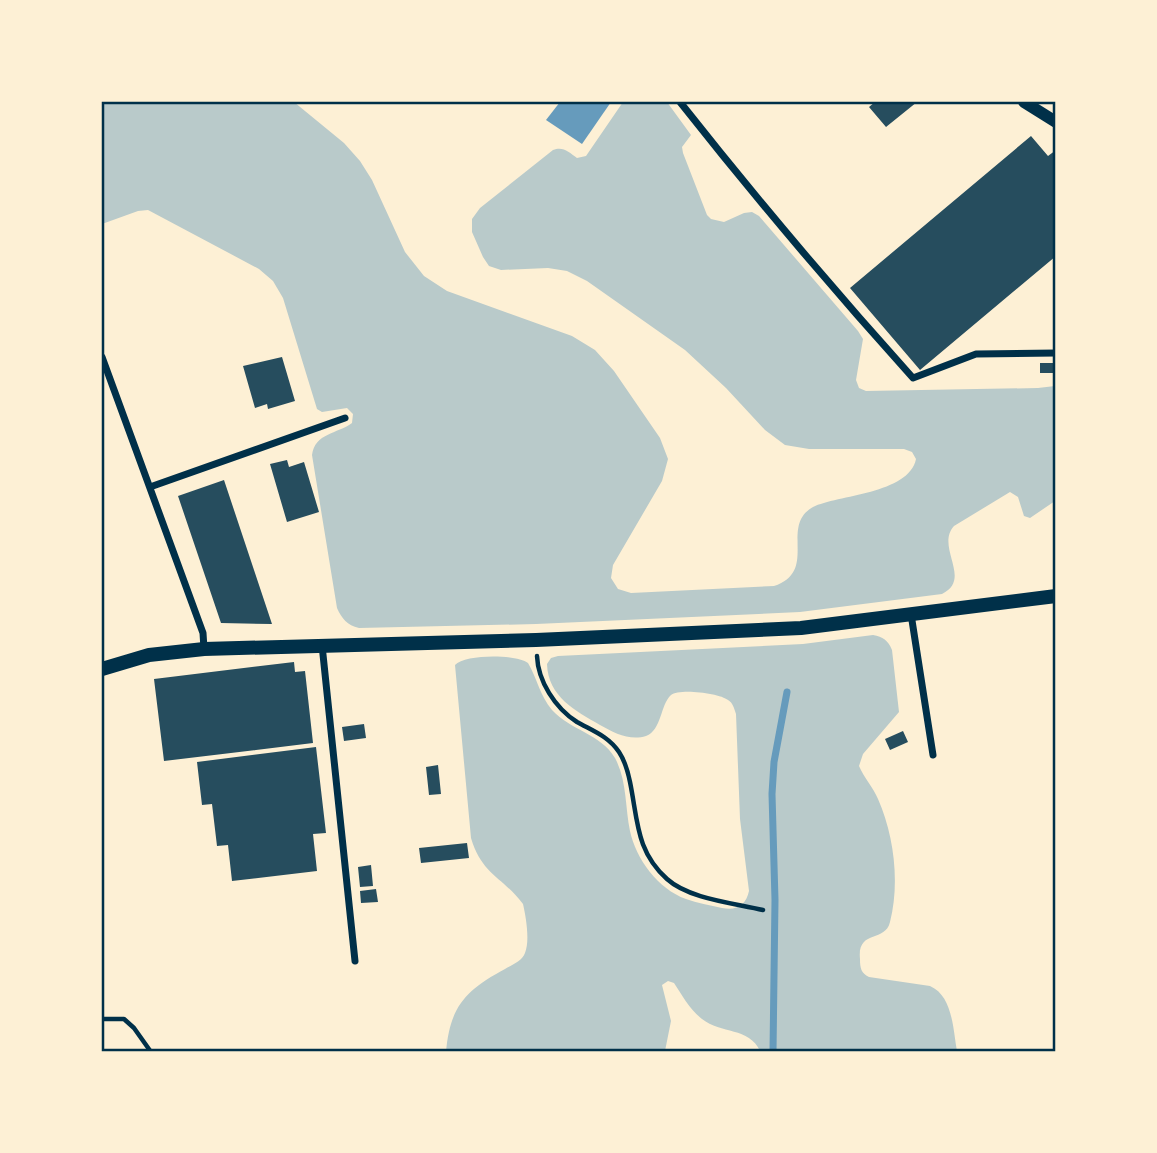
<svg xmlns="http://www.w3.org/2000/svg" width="1157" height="1153" font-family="Barlow,sans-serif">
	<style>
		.green { fill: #b9caca }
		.water { fill: #669bbc }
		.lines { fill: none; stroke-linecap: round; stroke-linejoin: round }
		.stream { stroke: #669bbc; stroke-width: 7 }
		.building { fill: #264d5e }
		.path { stroke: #003049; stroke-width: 4.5 }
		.minor { stroke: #003049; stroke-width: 7 }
		.tertiary { stroke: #003049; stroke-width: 12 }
		.secondary { stroke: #003049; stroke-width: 14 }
		.neatline { fill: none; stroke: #003049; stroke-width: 2.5 }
	</style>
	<rect width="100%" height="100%" fill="#fdf0d5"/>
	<path class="green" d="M102,102h192l50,41 16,18 12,19 33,72 19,24 23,15 125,45 23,14 19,21 46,67 8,21 -6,22 -49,84 -2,13 7,11 13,4 143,-7c45,-15 5,-60 39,-79 24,-12 96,-13 103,-48l-4,-7 -8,-3h-95l-24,-4 -20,-15 -39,-42 -41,-38 -98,-69 -20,-10 -19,-3 -47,2 -12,-4 -6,-9 -11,-25v-13l8,-11 73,-58c10,-4 16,2 24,8l9,-2 37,-54h44l24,33 -9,12 1,6 24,62 4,4 13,3 20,-9 8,-1 7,4 99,115 5,8 -7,41 3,8 7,3 172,-3 17,-2v115l-25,17 -6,-2 -6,-19 -8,-5 -56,34c-19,21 19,53 -12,68l-142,18 -264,12 -177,4c-12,-3 -17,-9 -22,-20l-25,-153c3,-22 25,-21 40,-32l1,-9 -6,-6 -25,4 -5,-3 -34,-111 -10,-17 -14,-12 -111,-59 -10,1 -36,13z
		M873,635c10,2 15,5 19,15l7,62 -36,42 -4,12c5,12 14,21 19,33 16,36 22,84 12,123 -5,21 -33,7 -30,37 0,9 1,14 9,18l61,9c23,10 23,44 27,65h-197c-11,-24 -39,-17 -58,-32 -12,-9 -20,-24 -28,-36l-6,-2 -6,4 9,36 -6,30 -219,1c4,-46 20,-62 59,-83 7,-4 17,-8 20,-16 5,-12 1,-36 -2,-49 -20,-27 -41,-29 -52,-66l-16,-173c10,-11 61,-11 73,-2 9,15 12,33 24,47 18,20 49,24 63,48 12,22 10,49 15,73 6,28 28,58 56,68 11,4 24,6 36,9 15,3 24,-3 27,-17l-9,-72 -4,-105c-2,-6 -3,-11 -8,-14 -8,-7 -49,-12 -57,-5 -11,10 -9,35 -25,41 -16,5 -32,-3 -46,-11 -24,-14 -52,-28 -53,-61l4,-6 7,-2 245,-12z"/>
	<path class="water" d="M560,102h51l-29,42 -36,-24z"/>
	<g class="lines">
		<path class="stream" d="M773,1052l2,-152 -3,-106 2,-32 13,-70"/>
	</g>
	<path class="building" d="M875,102h42l-31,25 -17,-20z
		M1031,136l17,20 8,-6v106l-136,114 -70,-82z
		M282,357l13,44 -27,8 -1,-5 -12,4 -12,-42z
		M1040,363h16v10h-16z
		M287,460l2,7 15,-5 15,50 -32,10 -17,-58z
		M224,480l48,144 -51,-1 -43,-127z
		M294,662l1,10 10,-1 8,72 -149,18 -10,-82z
		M364,724l2,14 -22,3 -2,-14z
		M903,731l5,11 -18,8 -5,-11z
		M316,747l10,86 -13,1 4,37 -85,10 -4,-36 -11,1 -5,-42 -10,1 -5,-43z
		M438,765l3,29 -12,1 -3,-28z
		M467,843l2,15 -48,5 -2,-15z
		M371,865l2,21 -13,1 -2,-20z
		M376,889l2,13 -17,1 -1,-12z"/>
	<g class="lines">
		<path class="path" d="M537,656c1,25 18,52 40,66 16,9 31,14 42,30 6,9 9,20 11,30 8,39 6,69 37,97 22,20 67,24 96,31
			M102,1019h22l10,9 17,24"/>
		<path class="minor" d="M680,102c75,95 152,186 233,276l63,-24 80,-1
			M102,357l101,276 1,16
			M150,487l195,-69
			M911,614l22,141
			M322,645l33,316"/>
		<path class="tertiary" d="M1024,102l32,20"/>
		<path class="secondary" d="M102,669l47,-14 55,-6 332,-9 265,-12 255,-32"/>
	</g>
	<rect width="1157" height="1153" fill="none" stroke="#fdf0d5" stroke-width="206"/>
	<rect x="103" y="103" width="951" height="947" class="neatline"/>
</svg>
